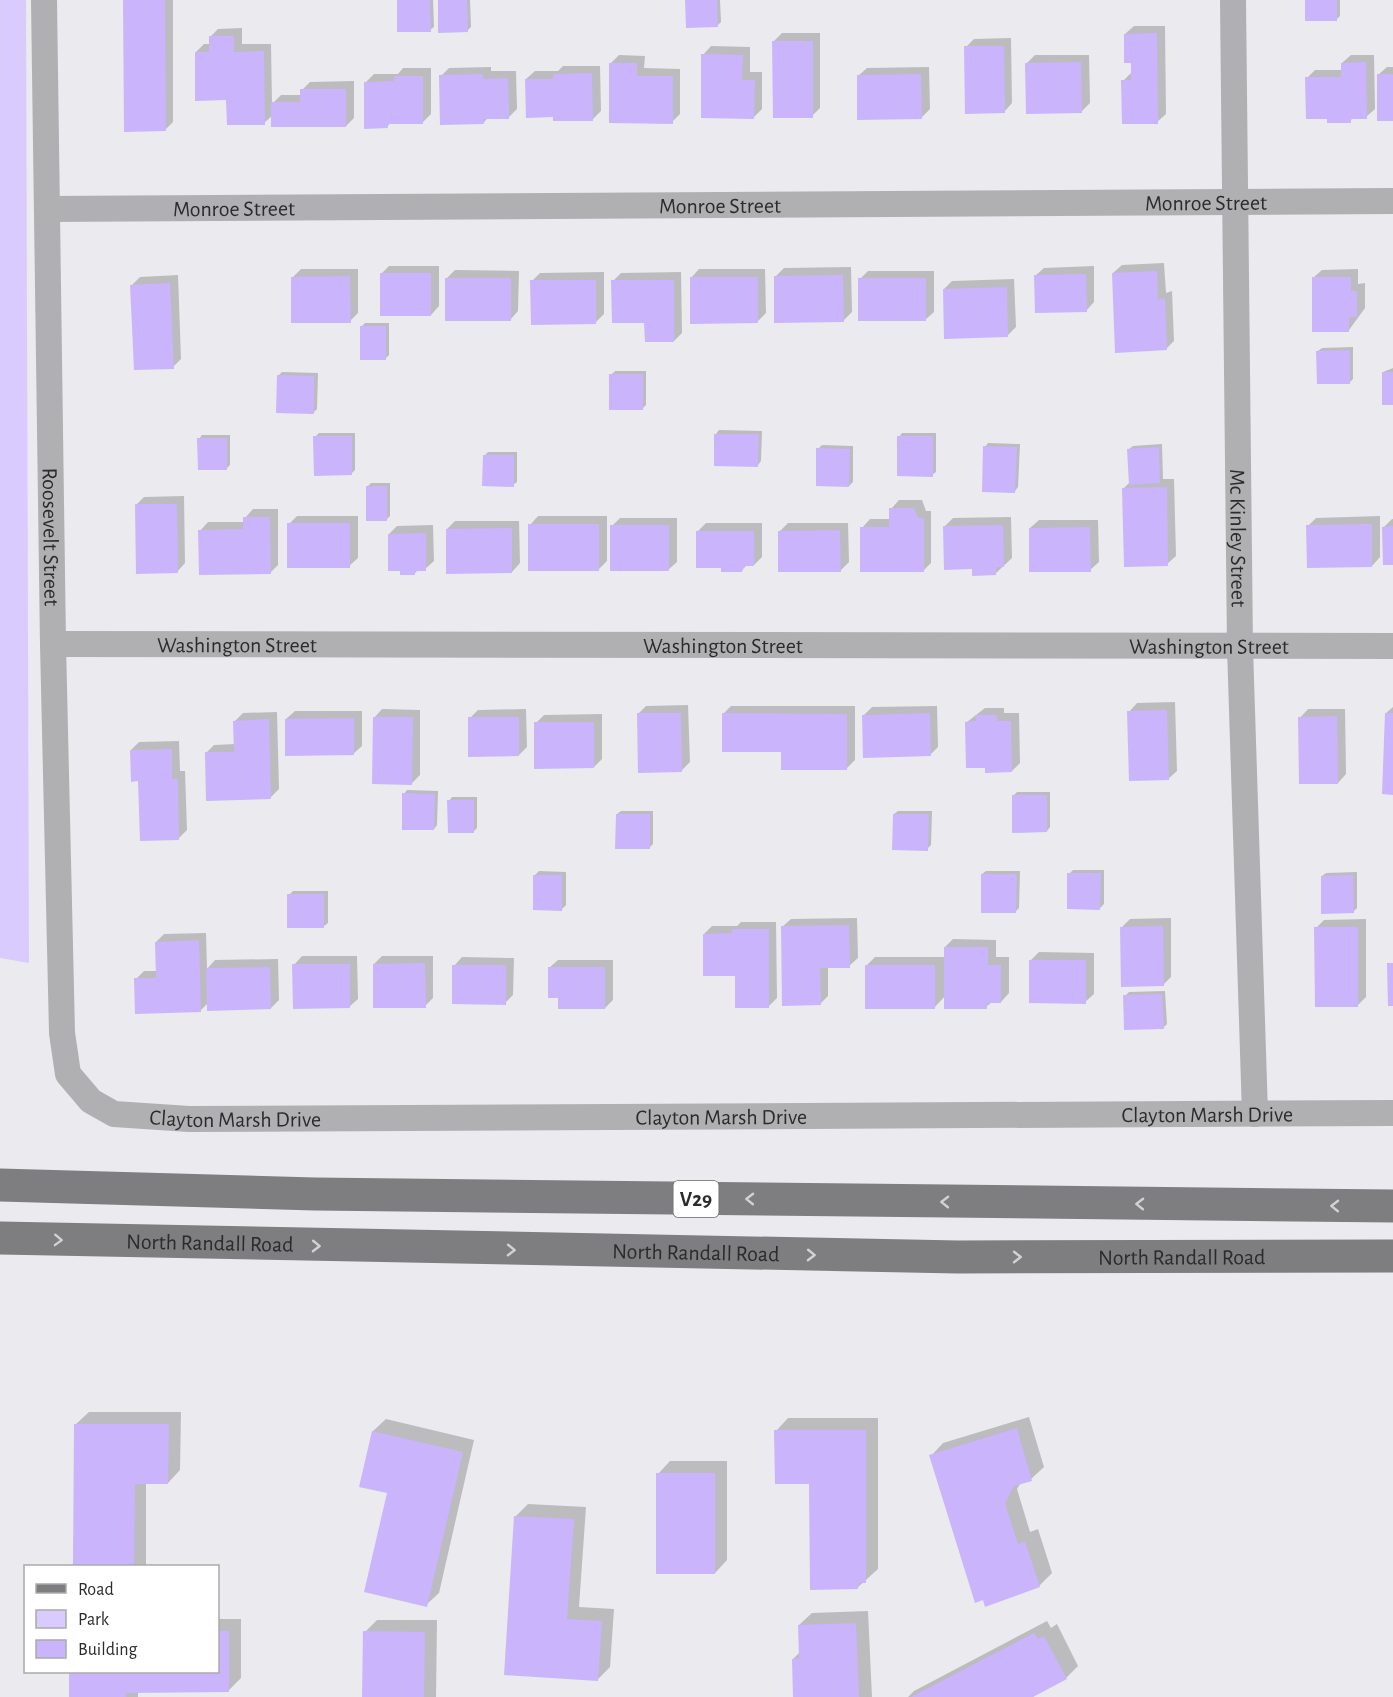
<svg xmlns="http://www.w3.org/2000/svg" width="1393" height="1697" font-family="'Alegreya Sans',sans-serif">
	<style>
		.green { fill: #dacbfe }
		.shadow { fill: #0003 }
		.building { fill: #cab4fc }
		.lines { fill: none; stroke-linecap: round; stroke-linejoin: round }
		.street { stroke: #b0afb1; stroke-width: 26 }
		.primary { stroke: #7e7d80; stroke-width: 33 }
		.oneway { stroke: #d2d2d3 }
		.labels { text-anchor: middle; stroke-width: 4.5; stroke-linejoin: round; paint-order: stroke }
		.shield { fill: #fff; stroke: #6b6b6c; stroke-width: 1.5 }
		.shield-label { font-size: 21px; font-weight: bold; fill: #2b2b2d }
		.street-label { font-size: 22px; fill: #2b2b2d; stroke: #fff }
	</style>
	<rect width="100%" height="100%" fill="#ebeaee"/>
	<path class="green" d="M0,0h26l3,963 -29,-5z"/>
	<path class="shadow" d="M125,0h48v122l-8,8z
		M398,0h35l1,27 -4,3z
		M440,0h30l1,27 -4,4z
		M687,0h33l1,22 -4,4z
		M1307,0h33v16l-4,4z
		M1134,26h31l1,88 -9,8 -34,-41 8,-8 1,-12 -7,-27z
		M242,28v16h29l1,60 9,-9h21v-5l8,-8 44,-1v37l-8,8 -73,-11 -9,8 -36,-24 -32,-47 8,-8h6v-7l8,-8z
		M782,33h38v75l-8,8 -38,-75z
		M1011,38l1,65 -8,9 -38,-65 8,-8z
		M711,46l39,1v25h12v37l-8,8 -51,-62z
		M619,55l26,1 -1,12 36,1v45l-8,8 -61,-59z
		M1035,55h54l1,48 -8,8 -55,-48z
		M1351,55h23l1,54 -9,8h-12l-4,4 -43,-43 8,-8h28l-1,-7z
		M563,66h37l1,45 -8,8 -38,-3 -29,-37 9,-8h23z
		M491,67v4h25l1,38 -8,8 -21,1 -5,5 -42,-47 8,-8z
		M929,67l1,42 -9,9 -63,-42 9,-8z
		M1387,67h6v52l-15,-44z
		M403,68h28v46l-8,8h-32l-4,5 -21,-45 8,-8h24z
		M1164,263l2,30 6,-2 2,50 -8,8 -53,-76 9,-8z
		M389,266h50v40l-8,9 -50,-41z
		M1094,266v36l-8,9 -51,-35 9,-8z
		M851,267l1,45 -8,8 -69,-43 9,-9z
		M301,269h57v44l-8,8 -58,-43z
		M699,269h66l1,44 -8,8 -67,-43z
		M1358,269v15l7,-1v25l-16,22 -36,-52 9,-8z
		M455,270l64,1 -1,40 -8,9 -63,-42z
		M868,271h66v41l-9,8 -65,-41z
		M604,272v42l-8,8 -64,-41 8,-8z
		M681,272l1,61 -8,8 -28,-20 -33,-40 8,-8z
		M178,275l3,84 -8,8 -41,-82 8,-8z
		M1014,279l2,48 -8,8 -64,-46 8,-8z
		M365,323h24v32l-4,4 -23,-33z
		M1353,347v32l-3,3 -32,-31 4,-3z
		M1393,368v36l-10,-32z
		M615,371h31v34l-4,4 -31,-34z
		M282,372l36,1 -1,36 -4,4 -35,-37z
		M719,430l43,1 -1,30 -3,4 -42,-31z
		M319,433h36v37l-4,4 -36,-37z
		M902,433h34v39l-4,3 -33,-38z
		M202,435h28v30l-4,4 -27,-30z
		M988,443l32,1 -2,43 -3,4 -30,-44z
		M1162,444l1,35h11l2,77 -9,8 -43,-76 6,-6 -1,-33 4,-3z
		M822,445l31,1v36l-4,4 -31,-37z
		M488,452h29v30l-4,3 -29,-29z
		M371,483h19v33l-4,4 -19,-33z
		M184,496l1,67 -8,9 -41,-67 8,-8z
		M899,500h23l4,11h5v52l-8,8 -61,-43 8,-9h21v-10z
		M253,509h25v56l-8,8 -70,-42 8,-9h37v-4z
		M297,516h61v42l-9,8 -60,-42z
		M538,516h69v45l-8,8 -69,-44z
		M1380,516v41l-8,9 -64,-40 8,-8z
		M1011,517l1,41 -17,16 -21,-6 -29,-42 8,-8z
		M620,518h57v44l-9,8 -56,-44z
		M1392,519h1v44l-9,-36z
		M1039,520h59l1,42 -9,8 -60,-42z
		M455,521h64l1,42 -8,9 -65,-43z
		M706,523h56v34l-8,8h-7l-6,6 -18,-5 -25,-35z
		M788,523h60l1,39 -9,9 -61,-39z
		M433,525l1,36 -9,8 -7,1 -4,4 -25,-40 8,-8z
		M1175,702l2,69 -9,8 -39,-67 8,-9z
		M688,705l2,57 -9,9 -43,-57 8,-8z
		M731,706h124v54l-9,9 -64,-18 -59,-37z
		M937,706l1,41 -8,8 -66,-40 8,-8z
		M1393,707v86l-7,-80z
		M985,708h19v5h15l1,50 -8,8 -26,-5 -19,-44z
		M382,709l38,1v65l-8,8 -38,-65z
		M526,709l1,38 -8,8 -49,-37 8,-8z
		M1308,709h37l1,65 -8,9 -38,-65z
		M295,711h67v35l-9,8 -67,-35z
		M277,712l2,77 -8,8 -65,-44 8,-8 22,-1 -1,-23 8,-8z
		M602,714v45l-8,8 -58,-44 8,-8z
		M179,741l1,30h5l2,59 -8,8 -48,-88 8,-8z
		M407,790l31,1 -1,34 -3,4 -30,-35z
		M1017,792h33v35l-3,4 -34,-35z
		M452,797h25v31l-3,3 -25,-30z
		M621,811h32v33l-4,4 -32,-34z
		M898,811h34l-1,34 -4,4 -33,-35z
		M1073,870h31v34l-4,4 -31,-34z
		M539,871l27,1v33l-4,4 -27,-34z
		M986,871h34l-1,37 -3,3 -34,-37z
		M1357,872v36l-4,4 -31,-36 4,-3z
		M293,891h35v32l-4,3 -35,-31z
		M857,918l1,40 -9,8h-21v30l-8,8 -38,-77 9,-8z
		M1171,918v59l-8,8 -41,-58 8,-8z
		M1366,919v78l-8,8 -42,-77 8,-8z
		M741,922h35l1,76 -8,8 -33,-32 -32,-40 8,-8h25z
		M206,933l1,36 8,-9 63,-1 1,41 -8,8 -63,-5 -8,8 -64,-32 8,-8h13l-1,-29 8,-8z
		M953,939l43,1v17h13v36l-8,9h-9l-6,5 -41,-11 -11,12 -68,-42 9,-9h70v-10z
		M1039,952l55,1v41l-9,8 -54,-42z
		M302,956h55l1,43 -9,8 -55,-42z
		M382,956h51v42l-8,8 -51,-42z
		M462,957l52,1 -1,37 -8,8 -51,-37z
		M558,960h55v40l-8,8 -45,-12 -11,-28z
		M1165,991l2,33 -4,4 -38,-32 4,-4z
		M89,1412h92l-1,58 -12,13h-22v83h-71l1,-142z
		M1029,1417l15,50 -13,12 -10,3 -4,7 13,43 8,-3 14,44 -13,13 -108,-130 12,-13z
		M788,1418h90v151l-21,19 -46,-106 -35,-51z
		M386,1419l88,21 -35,153 -13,12 -38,-113 -15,-61z
		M670,1461h57v99l-12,13 -57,-99z
		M528,1504l58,3 -7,100 35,2 -4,58 -12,12 -92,-6 10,-157z
		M868,1611l4,86h-77l-2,-38 7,-7 -1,-27 13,-12z
		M218,1619h23v59l-13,13h-90v6h-68v-25h148z
		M377,1620h60l-1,77h-72l1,-65z
		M1047,1621l4,7 6,-4 21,42 -12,12 -36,19h-122l6,-6z"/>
	<path class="building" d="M123,0h42l1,131 -42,1z
		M397,0h33l1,32h-34z
		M438,0h29l1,32 -30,1z
		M685,0h32l1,27 -32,1z
		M1305,0h32v21h-32z
		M1157,33l1,91h-36l-1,-44h10v-17h-7v-29z
		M209,36h25v16l30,-1 1,74h-38l-1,-25 -31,1v-49h14z
		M772,41h41v77h-40z
		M964,46h40l1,67 -40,1z
		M701,54l42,1 -1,25h13l-1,39 -53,-1z
		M1081,62l1,51 -56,1 -1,-51z
		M1366,62l1,57h-16v4h-24v-4h-21l-1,-42h36v-14z
		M609,63h28v13h36v48l-64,-1z
		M592,73l1,48h-40v-4l-27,1 -1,-39h28v-5z
		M483,74v5l25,-1 1,41h-26l1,5 -44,1 -1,-50z
		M921,74l1,45 -65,1v-45z
		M1377,74h16v47h-16z
		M394,76h29v48h-36l1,4 -24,1v-47l30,-1z
		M300,89h46v38h-75v-25h29z
		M1157,271l1,29 7,-2 2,52 -52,3 -3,-80z
		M380,273h51v43h-51z
		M1086,274l1,38 -52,1 -1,-38z
		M843,275l1,47 -70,1v-47z
		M350,276l1,47h-60v-46z
		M690,277h68v46l-68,1z
		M1312,277h39v14h6v26h-8v15h-37z
		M445,278h66v43h-66z
		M858,278h68v43h-68z
		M530,280h66v44l-65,1z
		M611,280h63v62h-29l-1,-19h-32z
		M170,283l4,86 -40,1 -4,-85z
		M1007,287l1,50 -64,2 -1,-50z
		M360,326h26v34h-26z
		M1350,350v34h-33l-1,-33z
		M1382,372h11v33h-11z
		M609,374h34v36h-34z
		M277,375l37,1v38l-38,-1z
		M714,434h45l-1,33 -44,-1z
		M313,436h39v39l-38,1z
		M897,436h36v41l-36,-1z
		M197,438h30v32h-29z
		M983,446l34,1 -2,46 -33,-1z
		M1159,447l1,36 -31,2 -2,-36z
		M816,448l34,1 -1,38 -33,-1z
		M483,455h31v32l-32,-1z
		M366,486h21v35h-21z
		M1167,487l1,79 -44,1 -2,-79z
		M135,504h42l1,69 -42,1z
		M889,508h25l4,10h6v54h-64v-45h29z
		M243,517h27l1,57 -72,1 -1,-45 45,-1z
		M287,523h63v45h-63z
		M528,524h71v47h-71z
		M1372,524v43l-65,1 -1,-43z
		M610,525h59v46h-59z
		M1003,525l1,42h-8v8l-24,1v-7l-28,1 -1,-44z
		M1393,526v39h-10l-1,-38z
		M1090,527l1,45h-62v-44z
		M512,528v45l-66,1v-45z
		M840,530l1,42h-63v-41z
		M696,531h58v35h-10l-2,6h-21v-4h-25z
		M426,533v38h-11v4h-15v-4h-12v-37z
		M1167,710l2,70 -40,1 -2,-70z
		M637,713h44l1,59 -44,1z
		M722,713l125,1v56h-66v-18h-59z
		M930,713l1,43 -68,2 -1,-43z
		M1385,713h8v82l-11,-1z
		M975,715h22v6h14l1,51 -27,1v-5h-19l-1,-46 11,-1z
		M1337,716l1,68h-39l-1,-67z
		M373,717h40l-1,68 -40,-1z
		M468,717h51v39l-51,1z
		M354,718v37l-69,1v-37z
		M269,719l2,80 -65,2 -1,-49h29l-1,-31z
		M534,722h60v46l-60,1z
		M172,749v30h6l1,61 -39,1 -2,-60 -7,1 -1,-32z
		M402,793l33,1 -1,36h-32z
		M1012,795h35v37l-35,1z
		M447,800h27v33h-26z
		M616,814h34v35h-35z
		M893,814h36l-1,37 -36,-1z
		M1067,873h34l-1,37 -33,-1z
		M981,874h36l-1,39h-35z
		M533,875h29v36l-29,-1z
		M1353,875l1,38 -33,1v-38z
		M287,894h37v34h-37z
		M849,925l1,43h-30l1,37 -39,1 -1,-80z
		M1163,926l1,60 -43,1 -1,-60z
		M1314,927h44v80h-43z
		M732,929h37v79h-34v-32h-32v-42l29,-1z
		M199,940l2,72 -66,2 -1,-36h22l-1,-36z
		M944,947h44v18h13v38h-14v6h-43z
		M1029,960h57v44l-57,-1z
		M425,963l1,45h-53v-44z
		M1387,963h6v43h-5z
		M292,964h58v44l-57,1z
		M452,965h54v40l-54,-1z
		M865,965h70v44h-70z
		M270,967l1,42 -64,2 -1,-43z
		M548,967h57v42h-47v-11h-10z
		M1162,994l2,35 -40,1 -1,-35z
		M74,1424h95l-1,60h-33l-1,82h-61z
		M1017,1428l15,53 -18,5 -9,17 13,41 7,-3 15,46 -55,20 -2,-7 -8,3 -46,-148z
		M774,1430h92v153h-8v6l-48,1 -1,-106h-34z
		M372,1431l91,21 -36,155 -63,-15 23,-99 -28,-6z
		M656,1473h59v101h-59z
		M514,1516l60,3 -7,100 35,2 -4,60 -94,-6z
		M856,1623l3,74h-66l-1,-38 7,-1 -1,-33z
		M218,1631h11v61l-103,1v4h-57v-25h149z
		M363,1631l62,1 -1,65h-62z
		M1034,1633l4,6 6,-3 23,43 -34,18h-122z"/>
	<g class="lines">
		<g class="street">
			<path id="s1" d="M44,0l9,644 9,389 6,41 23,27 23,13 75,5 1204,-6"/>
			<path id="s2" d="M1233,0l7,648 15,466"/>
			<path id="s3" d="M48,209l1345,-8"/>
			<path id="s4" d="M53,644l1340,2"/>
		</g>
		<g class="primary">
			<path d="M0,1185l315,9 1078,12"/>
			<path id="s5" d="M0,1238l958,19 435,-1"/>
		</g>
	</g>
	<defs><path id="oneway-chevron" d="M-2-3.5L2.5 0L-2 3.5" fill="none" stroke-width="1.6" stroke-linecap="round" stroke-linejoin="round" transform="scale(1.5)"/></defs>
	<g class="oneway">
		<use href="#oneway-chevron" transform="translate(750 1199) rotate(-179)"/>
		<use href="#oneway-chevron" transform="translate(945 1202) rotate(-179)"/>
		<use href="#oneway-chevron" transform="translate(1140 1204) rotate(-179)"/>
		<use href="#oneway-chevron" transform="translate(1335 1206) rotate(-179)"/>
		<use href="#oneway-chevron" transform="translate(58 1240) rotate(2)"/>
		<use href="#oneway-chevron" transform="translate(316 1246) rotate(1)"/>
		<use href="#oneway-chevron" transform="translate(511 1250) rotate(1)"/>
		<use href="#oneway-chevron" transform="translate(811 1255) rotate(1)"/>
		<use href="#oneway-chevron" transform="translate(1017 1257)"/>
	</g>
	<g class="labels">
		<rect class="shield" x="673.5" y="1181" width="45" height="36" rx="4.5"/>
		<g class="shield-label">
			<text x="696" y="1206">V29</text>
		</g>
		<g class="street-label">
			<text dy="8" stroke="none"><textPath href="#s3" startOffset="1158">Monroe Street</textPath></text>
			<text dy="8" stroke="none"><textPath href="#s3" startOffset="672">Monroe Street</textPath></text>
			<text dy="8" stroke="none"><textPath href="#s3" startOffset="186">Monroe Street</textPath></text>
			<text dy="8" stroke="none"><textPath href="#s1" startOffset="537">Roosevelt Street</textPath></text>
			<text dy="8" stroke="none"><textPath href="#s2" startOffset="538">Mc Kinley Street</textPath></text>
			<text dy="8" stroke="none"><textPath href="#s4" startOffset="184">Washington Street</textPath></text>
			<text dy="8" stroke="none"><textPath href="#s4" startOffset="670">Washington Street</textPath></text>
			<text dy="8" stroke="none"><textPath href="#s4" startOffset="1156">Washington Street</textPath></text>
			<text dy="8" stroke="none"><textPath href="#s1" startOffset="2230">Clayton Marsh Drive</textPath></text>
			<text dy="8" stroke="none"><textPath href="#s1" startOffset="1744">Clayton Marsh Drive</textPath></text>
			<text dy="8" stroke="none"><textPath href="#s1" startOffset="1258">Clayton Marsh Drive</textPath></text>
			<text dy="8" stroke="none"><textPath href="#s5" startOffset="210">North Randall Road</textPath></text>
			<text dy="8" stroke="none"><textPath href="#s5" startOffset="696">North Randall Road</textPath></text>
			<text dy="8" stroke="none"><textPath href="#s5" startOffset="1182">North Randall Road</textPath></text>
		</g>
	</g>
	<rect x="24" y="1565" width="195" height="108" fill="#ffffff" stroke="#aaaaab" stroke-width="1.5"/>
	<rect x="36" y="1584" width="30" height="9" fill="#7e7d80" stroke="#aaaaab" stroke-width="1.5"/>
	<text x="78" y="1595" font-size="18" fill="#2b2b2d">Road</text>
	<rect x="36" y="1610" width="30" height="18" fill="#dacbfe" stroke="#aaaaab" stroke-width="1.5"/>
	<text x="78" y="1625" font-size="18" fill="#2b2b2d">Park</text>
	<rect x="36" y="1640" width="30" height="18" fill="#cab4fc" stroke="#aaaaab" stroke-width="1.5"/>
	<text x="78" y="1655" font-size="18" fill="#2b2b2d">Building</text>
</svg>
